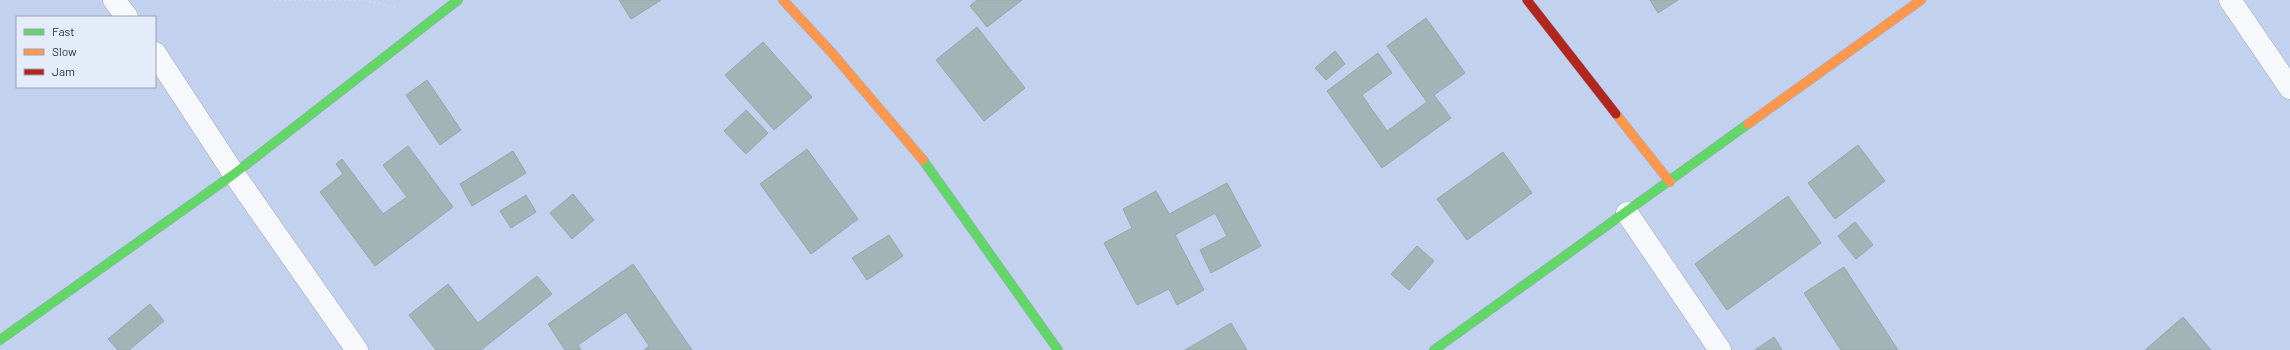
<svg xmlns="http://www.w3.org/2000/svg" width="2290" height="350" font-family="Barlow,sans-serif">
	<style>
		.building { fill: #a3b4b6; stroke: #96a7aa }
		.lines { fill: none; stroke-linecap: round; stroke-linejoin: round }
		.street-casing { stroke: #9ca8c1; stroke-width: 23 }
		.fast-casing { stroke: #9ca8c1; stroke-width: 10 }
		.slow-casing { stroke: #9ca8c1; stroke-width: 10 }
		.jam-casing { stroke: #9ca8c1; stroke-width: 10 }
		.path { stroke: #d2d7e0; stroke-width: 2.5; stroke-dasharray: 2 3; stroke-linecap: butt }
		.street { stroke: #f6f8fc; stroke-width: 22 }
		.fast { stroke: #63d668; stroke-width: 9 }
		.slow { stroke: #ff974d; stroke-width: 9 }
		.jam { stroke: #b3261e; stroke-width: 9 }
	</style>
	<rect width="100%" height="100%" fill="#c2d1ee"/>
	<path class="building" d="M619,0h42l-30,19z
		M977,0h45l-35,27 -17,-21z
		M1650,0h28l-20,13z
		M1426,18l39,55 -31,22 17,23 -69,50 -55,-77 51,-38 14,20 -30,22 25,36 40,-29 -40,-56z
		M977,27l48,61 -41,33 -48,-61z
		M763,42l49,55 -38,33 -49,-55z
		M1335,51l10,13 -19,16 -11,-12z
		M427,80l34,50 -21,15 -34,-50z
		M746,110l22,23 -22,21 -22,-23z
		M1858,145l27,36 -50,38 -27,-36z
		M408,146l45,61 -78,59 -55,-74 23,-18 -7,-10 6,-5 41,55 24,-17 -24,-32z
		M807,149l51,70 -47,35 -51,-70z
		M513,151l13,22 -54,33 -12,-22z
		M1503,152l29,41 -65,47 -30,-41z
		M1227,183l34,63 -50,27 -11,-23 27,-14 -12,-23 -40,22 29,55 -27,15 -8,-16 -32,16 -33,-62 28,-15 -9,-19 33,-18 13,23z
		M573,194l21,26 -22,19 -22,-26z
		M526,195l10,17 -25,16 -11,-17z
		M1788,196l33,47 -94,67 -32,-46z
		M1855,222l18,23 -17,14 -18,-23z
		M889,235l14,21 -36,24 -15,-22z
		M1417,246l17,15 -25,29 -18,-16z
		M633,264l59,86h-48l5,-4 -23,-34 -48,33 3,5h-16l-17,-26z
		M1844,267l54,83h-57l-37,-57z
		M537,276l15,18 -71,56h-45l-27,-35 39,-31 30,39z
		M150,304l14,17 -35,29h-11l-10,-11z
		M2183,317l28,33h-66z
		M1231,323l16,27h-62z
		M1774,337l8,13h-27z"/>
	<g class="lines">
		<defs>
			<path id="street" d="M114,0l13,17
				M2230,0l60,88
				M155,53l79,121 123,176
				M1627,213l93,137"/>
			<path id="fast" d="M923,160l135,190
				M0,340l234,-166 224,-174
				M1434,350l314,-226"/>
			<path id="slow" d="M783,0l49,53 91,107
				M1616,114l54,68
				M1748,124l173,-124"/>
			<path id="jam" d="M1527,0l89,114"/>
		</defs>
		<use href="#street" class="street-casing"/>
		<use href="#fast" class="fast-casing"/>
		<use href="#slow" class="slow-casing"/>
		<use href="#jam" class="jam-casing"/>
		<path class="path" d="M274,0h91l33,8"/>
		<use href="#street" class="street"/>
		<use href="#fast" class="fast"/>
		<use href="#slow" class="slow"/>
		<use href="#jam" class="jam"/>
	</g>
	<rect x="16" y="16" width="140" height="72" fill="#e5ecf9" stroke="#99a2b4"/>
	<rect x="24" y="29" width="20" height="6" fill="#63d668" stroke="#99a2b4"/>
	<text x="52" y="36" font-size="12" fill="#26334c">Fast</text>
	<rect x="24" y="49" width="20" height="6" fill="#ff974d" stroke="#99a2b4"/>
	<text x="52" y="56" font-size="12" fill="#26334c">Slow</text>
	<rect x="24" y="69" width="20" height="6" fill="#b3261e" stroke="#99a2b4"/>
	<text x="52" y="76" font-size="12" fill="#26334c">Jam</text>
</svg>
